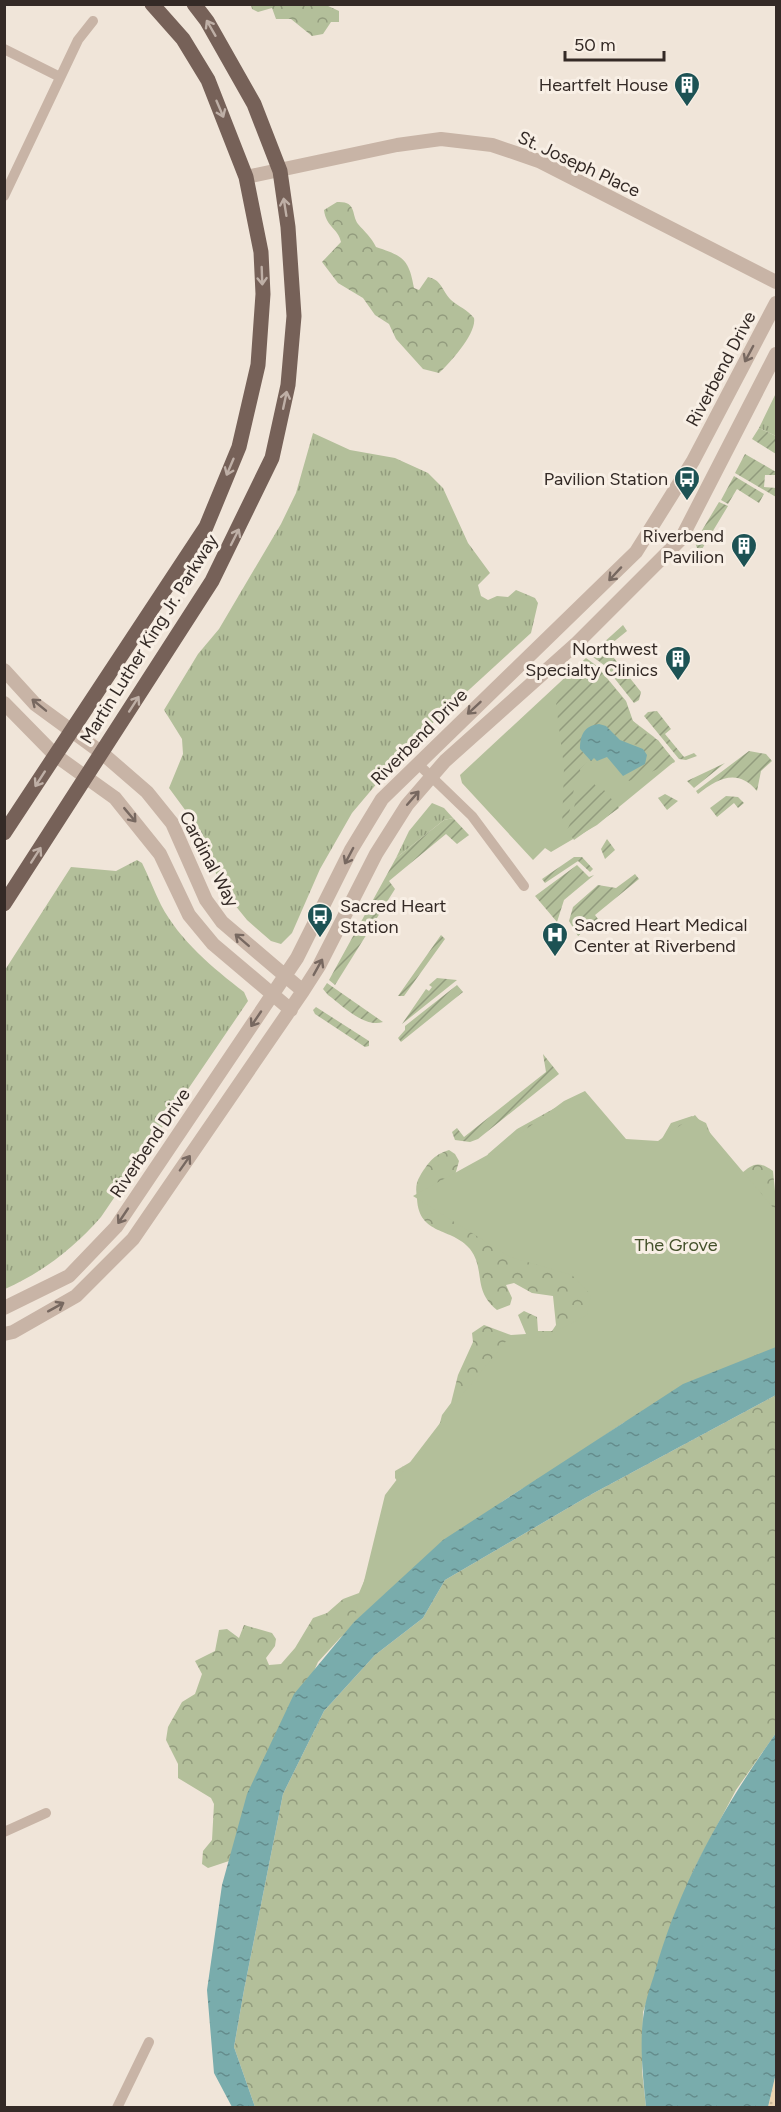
<svg xmlns="http://www.w3.org/2000/svg" width="781" height="2112" font-family="Figtree,sans-serif">
	<style>
		.grass { fill: url(#grass-tufts) }
		.forest { fill: url(#forest-crowns) }
		.sand { fill: url(#sand-dots) }
		.park { fill: #b3bf9a }
		.garden { fill: url(#garden-furrows) }
		.water { fill: url(#water-ripples) }
		.lines { fill: none; stroke-linecap: round; stroke-linejoin: round }
		.minor { stroke: #c8b4a6; stroke-width: 10 }
		.tertiary { stroke: #c8b4a6; stroke-width: 14 }
		.primary { stroke: #766158; stroke-width: 15 }
		.oneway { stroke: #beafa6 }
		.oneway2 { stroke: #776860 }
		.labels { text-anchor: middle; stroke-width: 6; stroke-linejoin: round; paint-order: stroke }
		.poi-label { font-size: 18px; fill: #342a26; stroke: #f8efe5; text-anchor: end }
		.street-label { font-size: 18px; fill: #342a26; stroke: #f8efe5 }
		.park-label { font-size: 18px; fill: #44512b; stroke: #f8efe5 }
	</style>
	<defs>
		<pattern id="grass-tufts" width="24" height="20" patternUnits="userSpaceOnUse" patternTransform="scale(1.5)"><rect width="24" height="20" fill="#b3bf9a"/><path d="M3 7l-1-3M5 7V3M7 7l1-3M15 17l-1-3M17 17v-4M19 17l1-3" fill="none" stroke="#929b7d"/></pattern>
		<pattern id="forest-crowns" width="20" height="18" patternUnits="userSpaceOnUse" patternTransform="scale(1.5)"><rect width="20" height="18" fill="#b3bf9a"/><path d="M2 6a3 3 0 1 1 6 0M12 15a3 3 0 1 1 6 0" fill="none" stroke="#929b7d"/></pattern>
		<pattern id="sand-dots" width="8" height="8" patternUnits="userSpaceOnUse" patternTransform="scale(1.5)"><rect width="8" height="8" fill="#ebd5b0"/><path d="M2 2h.1M6 6h.1" fill="none" stroke="#cab797" stroke-width="1.8" stroke-linecap="round"/></pattern>
		<pattern id="garden-furrows" width="10" height="10" patternUnits="userSpaceOnUse" patternTransform="scale(1.5)"><rect width="10" height="10" fill="#b3bf9a"/><path d="M-1 1l2-2M0 10L10 0M9 11l2-2" fill="none" stroke="#929b7d"/></pattern>
		<pattern id="water-ripples" width="26" height="14" patternUnits="userSpaceOnUse" patternTransform="scale(1.5)"><rect width="26" height="14" fill="#79acac"/><path d="M2 4q2-2 4 0t4 0M15 11q2-2 4 0t4 0" fill="none" stroke="#648c8c"/></pattern>
	</defs>
	<rect width="100%" height="100%" fill="#f0e5d9"/>
	<path class="grass" d="M776,393v43l-17,-8z
		M313,433l37,17 45,8 33,15 15,15 25,55 22,30 -12,12 3,11 7,4 9,-4 11,1 8,-7 19,8 3,5 -7,30 -120,110 -59,70 -32,56 -28,64 -11,11 -10,-3 -24,-21 -17,-21 -11,-16 -9,-28 -19,-37 -22,-30 14,-34 -1,-15 -18,-29 34,-56 21,-25 62,-105 15,-31z
		M432,803l12,5 9,10 -9,2 -48,38 13,-27z
		M137,860l5,3c7,14 12,28 19,42 19,36 52,63 83,87l4,9 -147,216c-27,31 -58,55 -96,72v-319l66,-103 45,4z"/>
	<path class="forest" d="M251,5h75l13,6v11h-8l-8,12 -11,2 -21,-17h-15l-4,-11 -14,4 -6,-3z
		M337,202c20,-1 14,12 21,22 7,8 13,13 18,23 27,9 33,12 38,41l5,2 9,-13c14,3 14,14 23,23 8,7 16,9 23,18 3,15 -24,45 -35,55l-16,-4 -27,-30 -7,-15 -14,-9 -12,-17 -25,-15 -16,-21 19,-20c-3,-14 -15,-15 -17,-32z
		M555,1108l59,31 42,10 15,-26 21,-7 14,7 6,15 29,36c12,-11 18,-13 32,-3l3,30v155l-145,68 -7,-2 -85,59 -27,12 -172,145 -22,24 -89,199 -21,7 -6,-4 1,-13 9,-11 2,-36 -3,-6 -33,-20v-14l-12,-24 2,-13 14,-25 13,-8 7,-20 -7,-13 20,-10 4,-21 8,-1 12,9 5,-13 28,8 4,6 -1,7 -9,12 3,7 12,-1 14,-16 18,-30 14,-5 16,-14 16,-6 44,-104 -8,-11v-7l19,-11 21,-18 7,-27 9,-12 7,-28 15,-33 -1,-9 12,-8 27,10 15,-1 -8,-19 6,-4 13,6 1,14h14l4,-6 -3,-29 -21,-3 -18,-10 -8,2 6,13 -2,7 -13,5c-25,-20 -11,-40 -27,-61 -18,-22 -51,-13 -53,-50 -1,-8 -2,-15 3,-23 8,-13 13,-21 29,-26l6,4 4,7 -5,18 25,1 9,-26 29,-25z
		M776,1395v338l-40,57 -42,79 -51,143 -1,59 4,36h-391l-21,-60 10,-57 39,-196 41,-83 51,-56 48,-37 22,-38 147,-86z"/>
	<path class="sand" d="M776,2073v34h-8z"/>
	<path class="park" d="M586,658l11,8 29,35 7,20 21,16 21,24 -78,64 -46,27 -6,-4 -12,12 -71,-77 -2,-8z
		M585,1091l41,48 32,2 37,-26 81,96v136l-93,37 -240,156 -89,82 31,-127 65,-85 57,-70 38,-3 42,-22 4,-20 -19,-20 -62,-18 -97,-61 89,-49 62,-46z"/>
	<path class="garden" d="M759,428l17,8v18l-24,-15z
		M745,454l31,18v3h-11l-1,12 12,1v9l-41,-24z
		M734,476l30,18 -5,9 -22,-14 -9,15 -7,-4z
		M719,502l9,4 -29,48 -4,-12z
		M623,625l4,6 -21,17 35,44 -2,8 -5,3 -30,-38 -14,-10z
		M597,667l29,35 6,18 13,13 13,7 17,22 -46,19 -3,-4 19,-13 -7,-19c-7,-1 -13,-2 -19,-6 -14,-10 -16,-19 -34,-10l-5,20 9,10 -9,10 1,9 -7,11 -6,30 -6,9 2,-61 -8,-63 13,-21z
		M657,711l14,18 -6,5 19,23 10,-4 3,3 -11,4 -7,-1 -35,-43 4,-4z
		M749,751l17,3 6,7 -11,10 -4,20c-19,-23 -39,-13 -59,3l-2,-3z
		M725,763l-31,25 -7,-7z
		M593,782l8,11 3,-3 15,18 -45,32 -7,-10c9,-15 5,-31 16,-45l6,1z
		M665,794l13,7 -11,9 -9,-12z
		M726,796l12,1 6,6 -6,5 -4,-5 -17,14 -7,-9z
		M453,818l16,17 -12,9 -11,-10 -57,47 6,8 -60,96 -6,-5 67,-122 48,-38z
		M607,839l8,11 -10,9 -4,-10z
		M574,857h8l11,12 -3,3 -12,-11 -33,22 -3,-4z
		M577,865l12,12 5,-2 -30,25 -7,22 -22,-26z
		M635,874l4,5 -44,36 3,4 -20,17 -9,-15 4,-14 25,-22 18,3z
		M441,935l4,4 -41,57h-6z
		M437,978l20,2 -55,44 24,-35 3,2 3,-4 -3,-2z
		M327,983l56,39c-19,6 -40,-16 -55,-27l-5,-6z
		M457,985l6,7 -62,50 -3,-4 7,-8v-4z
		M316,1007l53,34v5l-4,1 -50,-33 -2,-4z
		M543,1054l16,20 -81,65 -8,3 -15,-2 -3,-8 5,-4 7,9 82,-65z"/>
	<path class="water" d="M599,724l7,2 14,14 23,9 4,6 -2,9 -22,12 -16,-19 -10,4 -3,-3 -3,3 -11,-12c0,-14 4,-23 19,-25z
		M776,1347v48l-184,99 -147,86 -22,38 -48,37 -51,56 -41,83 -39,196 -10,57 21,60h-23l-18,-34 -7,-83 15,-105 25,-91 47,-100 60,-72 89,-82 240,-156z
		M776,1733v340l-8,34h-122c-3,-30 -7,-65 -2,-95 2,-14 7,-27 11,-40 24,-87 69,-166 121,-239z"/>
	<g class="lines">
		<path class="minor" d="M4,49l56,28
			M4,196l74,-156 15,-19
			M417,763l55,53 52,70
			M4,1832l42,-19
			M117,2108l32,-66"/>
		<path class="tertiary" d="M246,177l151,-32 44,-6 51,6 47,16 237,121
			M4,670l31,34 67,49 45,39 25,31 34,77 16,22 81,69
			M4,703l51,52 60,43 45,56 29,61 24,29 78,66
			M4,1308l65,-32 47,-49 181,-269 54,-108 31,-51 254,-247 57,-91 83,-158
			M4,1334l9,-2 63,-36 57,-57 170,-248 16,-25 57,-112 31,-49 38,-44 132,-118 104,-104 95,-185"/>
		<path class="primary" d="M4,833l202,-306 33,-80 19,-82 5,-71 -2,-42 -15,-75 -38,-97 -25,-41 -31,-35
			M4,904l208,-323 60,-123 16,-73 6,-69 -6,-89 -8,-56 -26,-67 -47,-83 -13,-17"/>
	</g>
	<defs><path id="oneway-shaft" d="M-6 0H5M1.5-3L5.5 0L1.5 3" fill="none" stroke-width="1.6" stroke-linecap="round" stroke-linejoin="round" transform="scale(1.5)"/></defs>
	<g class="oneway">
		<use href="#oneway-shaft" transform="translate(211 28) rotate(-120)"/>
		<use href="#oneway-shaft" transform="translate(220 109) rotate(67)"/>
		<use href="#oneway-shaft" transform="translate(285 207) rotate(-99)"/>
		<use href="#oneway-shaft" transform="translate(262 276) rotate(88)"/>
		<use href="#oneway-shaft" transform="translate(285 400) rotate(-78)"/>
		<use href="#oneway-shaft" transform="translate(230 467) rotate(113)"/>
		<use href="#oneway-shaft" transform="translate(235 537) rotate(-63)"/>
		<use href="#oneway-shaft" transform="translate(134 704) rotate(-57)"/>
		<use href="#oneway-shaft" transform="translate(40 779) rotate(123)"/>
		<use href="#oneway-shaft" transform="translate(36 855) rotate(-57)"/>
	</g>
	<g class="oneway2">
		<use href="#oneway-shaft" transform="translate(749 354) rotate(118)"/>
		<use href="#oneway-shaft" transform="translate(615 574) rotate(133)"/>
		<use href="#oneway-shaft" transform="translate(39 705) rotate(-141)"/>
		<use href="#oneway-shaft" transform="translate(474 708) rotate(137)"/>
		<use href="#oneway-shaft" transform="translate(413 798) rotate(-49)"/>
		<use href="#oneway-shaft" transform="translate(130 815) rotate(50)"/>
		<use href="#oneway-shaft" transform="translate(349 856) rotate(118)"/>
		<use href="#oneway-shaft" transform="translate(242 940) rotate(-139)"/>
		<use href="#oneway-shaft" transform="translate(318 967) rotate(-61)"/>
		<use href="#oneway-shaft" transform="translate(256 1019) rotate(124)"/>
		<use href="#oneway-shaft" transform="translate(185 1163) rotate(-55)"/>
		<use href="#oneway-shaft" transform="translate(123 1216) rotate(124)"/>
		<use href="#oneway-shaft" transform="translate(56 1307) rotate(-29)"/>
	</g>
	<defs>
		<symbol id="building-pin" viewBox="-11 -11 22 30"><path d="M0 17L-7.5 6A9.5 9.5 0 1 1 7.5 6Z" fill="#1d5254" stroke="#f8efe5"/><path d="M-4-6H4V6H1V3H-1V6H-4ZM-2.5-4.3h1.7v1.8h-1.7ZM.8-4.3h1.7v1.8H.8ZM-2.5-1h1.7V.8h-1.7ZM.8-1h1.7V.8H.8Z" fill="#fff"/></symbol>
		<symbol id="bus-pin" viewBox="-11 -11 22 30"><path d="M0 17L-7.5 6A9.5 9.5 0 1 1 7.5 6Z" fill="#1d5254" stroke="#f8efe5"/><path d="M-5-6H5V4H4V6H2V4H-2V6H-4V4H-5ZM-3.5-4V0h7V-4ZM-3.5 1.2v1.5H-2V1.2ZM2 1.2v1.5H3.5V1.2Z" fill="#fff"/></symbol>
		<symbol id="hospital-pin" viewBox="-11 -11 22 30"><path d="M0 17L-7.5 6A9.5 9.5 0 1 1 7.5 6Z" fill="#1d5254" stroke="#f8efe5"/><path d="M-5-5h3v3.5h4V-5h3V5h-3V1.5h-4V5h-3Z" fill="#fff"/></symbol>
	</defs>
	<g fill-rule="evenodd">
		<use href="#building-pin" x="672" y="70" width="30" height="40"/>
		<use href="#bus-pin" x="672" y="464" width="30" height="40"/>
		<use href="#building-pin" x="729" y="531" width="30" height="40"/>
		<use href="#building-pin" x="663" y="644" width="30" height="40"/>
		<use href="#bus-pin" x="305" y="901" width="30" height="40"/>
		<use href="#hospital-pin" x="540" y="920" width="30" height="40"/>
	</g>
	<g class="labels">
		<g class="poi-label">
			<text x="668" y="91">Heartfelt House</text>
			<text x="668" y="485">Pavilion Station</text>
			<text x="724" y="542">Riverbend<tspan x="724" dy="21">Pavilion</tspan></text>
			<text x="658" y="655">Northwest<tspan x="658" dy="21">Specialty Clinics</tspan></text>
			<text x="340" y="912" text-anchor="start">Sacred Heart<tspan x="340" dy="21">Station</tspan></text>
			<text x="574" y="931" text-anchor="start">Sacred Heart Medical<tspan x="574" dy="21">Center at Riverbend</tspan></text>
		</g>
		<g class="street-label">
			<text transform="translate(579 164) rotate(25)" y="6">St. Joseph Place</text>
			<text transform="translate(721 369) rotate(-62)" y="6">Riverbend Drive</text>
			<text transform="translate(149 639) rotate(-58)" y="6">Martin Luther King Jr. Parkway</text>
			<text transform="translate(419 737) rotate(-45)" y="6">Riverbend Drive</text>
			<text transform="translate(209 859) rotate(62)" y="6">Cardinal Way</text>
			<text transform="translate(150 1143) rotate(-56)" y="6">Riverbend Drive</text>
		</g>
		<g class="park-label">
			<text x="676" y="1251">The Grove</text>
		</g>
	</g>
	<rect width="781" height="2112" fill="none" stroke="#342a26" stroke-width="12"/>
	<path d="M565 51v9h99v-9" fill="none" stroke="#342a26" stroke-width="3"/>
	<text x="574" y="51" font-size="18" fill="#342a26" stroke="#f8efe5" stroke-width="4.5" paint-order="stroke">50 m</text>
</svg>
